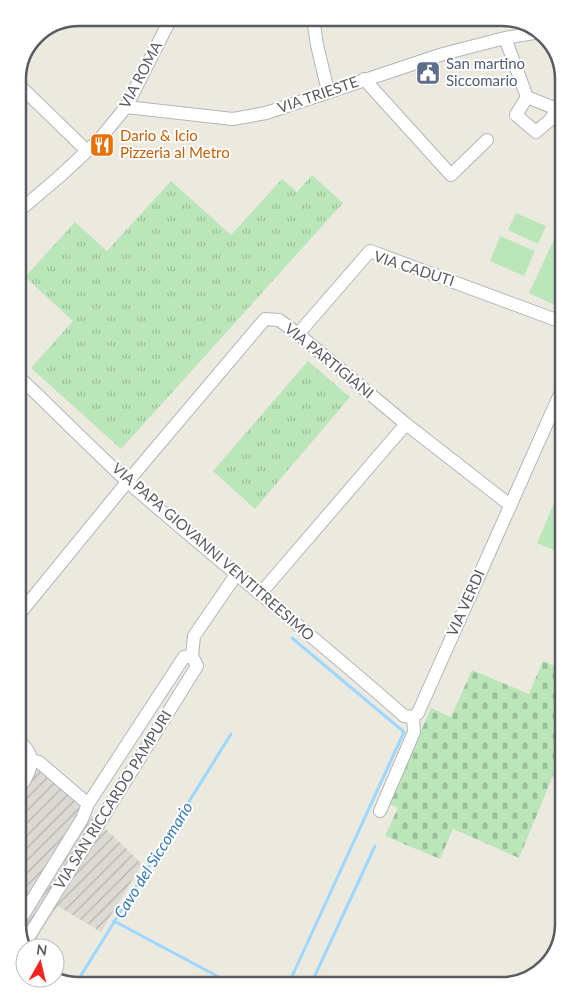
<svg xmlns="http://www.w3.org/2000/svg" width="581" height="1003" font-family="Lato,sans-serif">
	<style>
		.industrial { fill: url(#industrial-furrows) }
		.cemetery { fill: url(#cemetery-stones) }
		.park { fill: url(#park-tufts) }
		.pitch { fill: #bbe6b9 }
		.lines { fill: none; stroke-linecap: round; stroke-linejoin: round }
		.stream { stroke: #9cd8ff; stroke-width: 3 }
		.minor-casing { stroke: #b2b6bb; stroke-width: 14 }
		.minor { stroke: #fff; stroke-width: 12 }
		.labels { text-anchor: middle; stroke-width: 4; stroke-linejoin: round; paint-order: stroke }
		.service-label { font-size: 15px; fill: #4e5e75; stroke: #fff; text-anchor: start }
		.street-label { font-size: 15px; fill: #585c61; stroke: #fff }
		.food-label { font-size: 15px; fill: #c56008; stroke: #fff; text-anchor: start }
		.water-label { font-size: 16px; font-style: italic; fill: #3479b7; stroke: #fff }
		.rim { fill: none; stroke: #585c61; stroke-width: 2.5 }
	</style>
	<defs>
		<pattern id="industrial-furrows" width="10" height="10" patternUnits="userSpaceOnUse" patternTransform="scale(1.25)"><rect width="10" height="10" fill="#dcdad3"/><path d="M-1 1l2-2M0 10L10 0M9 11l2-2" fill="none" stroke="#b5b4af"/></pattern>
		<pattern id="cemetery-stones" width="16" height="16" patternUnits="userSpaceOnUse" patternTransform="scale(1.25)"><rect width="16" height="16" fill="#bbe6b9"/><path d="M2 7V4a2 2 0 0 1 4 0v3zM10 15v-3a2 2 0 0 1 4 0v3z" fill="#9bbe9a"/></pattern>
		<pattern id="park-tufts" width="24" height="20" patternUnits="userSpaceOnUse" patternTransform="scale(1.25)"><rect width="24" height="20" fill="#bbe6b9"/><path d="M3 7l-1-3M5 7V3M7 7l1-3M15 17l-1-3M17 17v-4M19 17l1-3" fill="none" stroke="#9bbe9a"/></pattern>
	</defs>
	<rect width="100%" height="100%" fill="#ece9df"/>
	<path class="industrial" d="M22,748l120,116 -41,68 -43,-26 -28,42h-5v4l-1,-1z"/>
	<path class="cemetery" d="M543,661l19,8v85l-43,104 -66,-29 -13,30 -55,-23 13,-28 -9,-4 42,-96 20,9 21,-47 57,24z"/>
	<path class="park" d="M312,175l31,28 -222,246 -90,-81 42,-47 -48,-44 50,-55 32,29 64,-70 60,54 51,-56 15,13z
		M308,361l42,36 -95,112 -42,-38z"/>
	<path class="pitch" d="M516,213l30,13 -8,18 -30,-14z
		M559,229v78l-30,-14z
		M500,236l35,15 -11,25 -34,-15z
		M560,489l1,64 -24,-10z"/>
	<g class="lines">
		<path class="stream" d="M114,921l116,62
			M312,982l63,-136
			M289,983l115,-251 -112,-94
			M75,985l156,-251"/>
		<defs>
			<path id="minor" d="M313,18l4,27 11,46
				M505,38l22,59
				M364,79l87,96 36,-35
				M18,84l69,67
				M527,97l30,12 -7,11 -14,12 -20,-17z
				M126,107l107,12 33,-6 177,-59 62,-16 35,-6
				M19,211l40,-34 40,-37 27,-33 45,-89
				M298,334l72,-83 189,70
				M20,378c36,34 72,71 109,105 90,79 185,153 275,233l9,1
				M260,594l146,-170
				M21,612l107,-131 137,-162 14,1 19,14 108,90 104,81
				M192,656l2,-20 42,-61
				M22,744c14,13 10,24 1,39
				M32,760l7,2 49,42
				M380,811l34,-79 -1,-15 5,-4 142,-319
				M23,915l59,-96 6,-15 96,-147 8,-1 5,10 -173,278"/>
		</defs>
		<use href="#minor" class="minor-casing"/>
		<use href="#minor" class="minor"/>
	</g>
	<defs>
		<symbol id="civic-square" viewBox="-11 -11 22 22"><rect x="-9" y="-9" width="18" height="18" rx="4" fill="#5c6f8a" stroke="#fff"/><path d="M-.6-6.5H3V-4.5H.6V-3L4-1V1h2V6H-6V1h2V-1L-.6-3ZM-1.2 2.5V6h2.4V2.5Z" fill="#fff"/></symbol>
		<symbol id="restaurant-square" viewBox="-11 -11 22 22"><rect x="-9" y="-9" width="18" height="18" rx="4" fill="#e8710a" stroke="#fff"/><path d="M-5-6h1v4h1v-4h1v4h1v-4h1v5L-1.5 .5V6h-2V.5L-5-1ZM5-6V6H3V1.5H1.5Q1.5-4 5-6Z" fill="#fff"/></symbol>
	</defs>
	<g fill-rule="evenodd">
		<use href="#civic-square" x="414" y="59" width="28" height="28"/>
		<use href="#restaurant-square" x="88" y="131" width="28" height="28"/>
	</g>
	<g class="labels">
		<g class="service-label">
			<text x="446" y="69">San martino<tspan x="446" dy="17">Siccomario</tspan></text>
		</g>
		<g class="street-label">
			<text transform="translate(141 75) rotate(-62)" y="5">VIA ROMA</text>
			<text transform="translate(318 95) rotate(-19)" y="5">VIA TRIESTE</text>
			<text transform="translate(414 269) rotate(18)" y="5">VIA CADUTI</text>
			<text transform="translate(329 361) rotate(39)" y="5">VIA PARTIGIANI</text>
			<text transform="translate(213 552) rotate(41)" y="5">VIA PAPA GIOVANNI VENTITREESIMO</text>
			<text transform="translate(466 603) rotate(-66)" y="5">VIA VERDI</text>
			<text transform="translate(113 800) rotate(-58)" y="5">VIA SAN RICCARDO PAMPURI</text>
		</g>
		<g class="food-label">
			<text x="120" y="141">Dario &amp; Icio<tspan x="120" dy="17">Pizzeria al Metro</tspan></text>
		</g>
		<g class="water-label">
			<text transform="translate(153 860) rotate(-58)" y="6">Cavo del Siccomario</text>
		</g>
	</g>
	<path d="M0 0H581V1003H0ZM79 26H502A53 53 0 0 1 555 79V924A53 53 0 0 1 502 977H79A53 53 0 0 1 26 924V79A53 53 0 0 1 79 26Z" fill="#fff" fill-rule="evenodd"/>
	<path class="rim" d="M79 26H502A53 53 0 0 1 555 79V924A53 53 0 0 1 502 977H79A53 53 0 0 1 26 924V79A53 53 0 0 1 79 26Z"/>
	<g transform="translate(40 963) rotate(8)"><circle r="24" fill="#ffffff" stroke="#bcbec0"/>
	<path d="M0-4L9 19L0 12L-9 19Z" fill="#f3251e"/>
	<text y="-8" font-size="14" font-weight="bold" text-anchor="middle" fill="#585c61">N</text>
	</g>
</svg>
